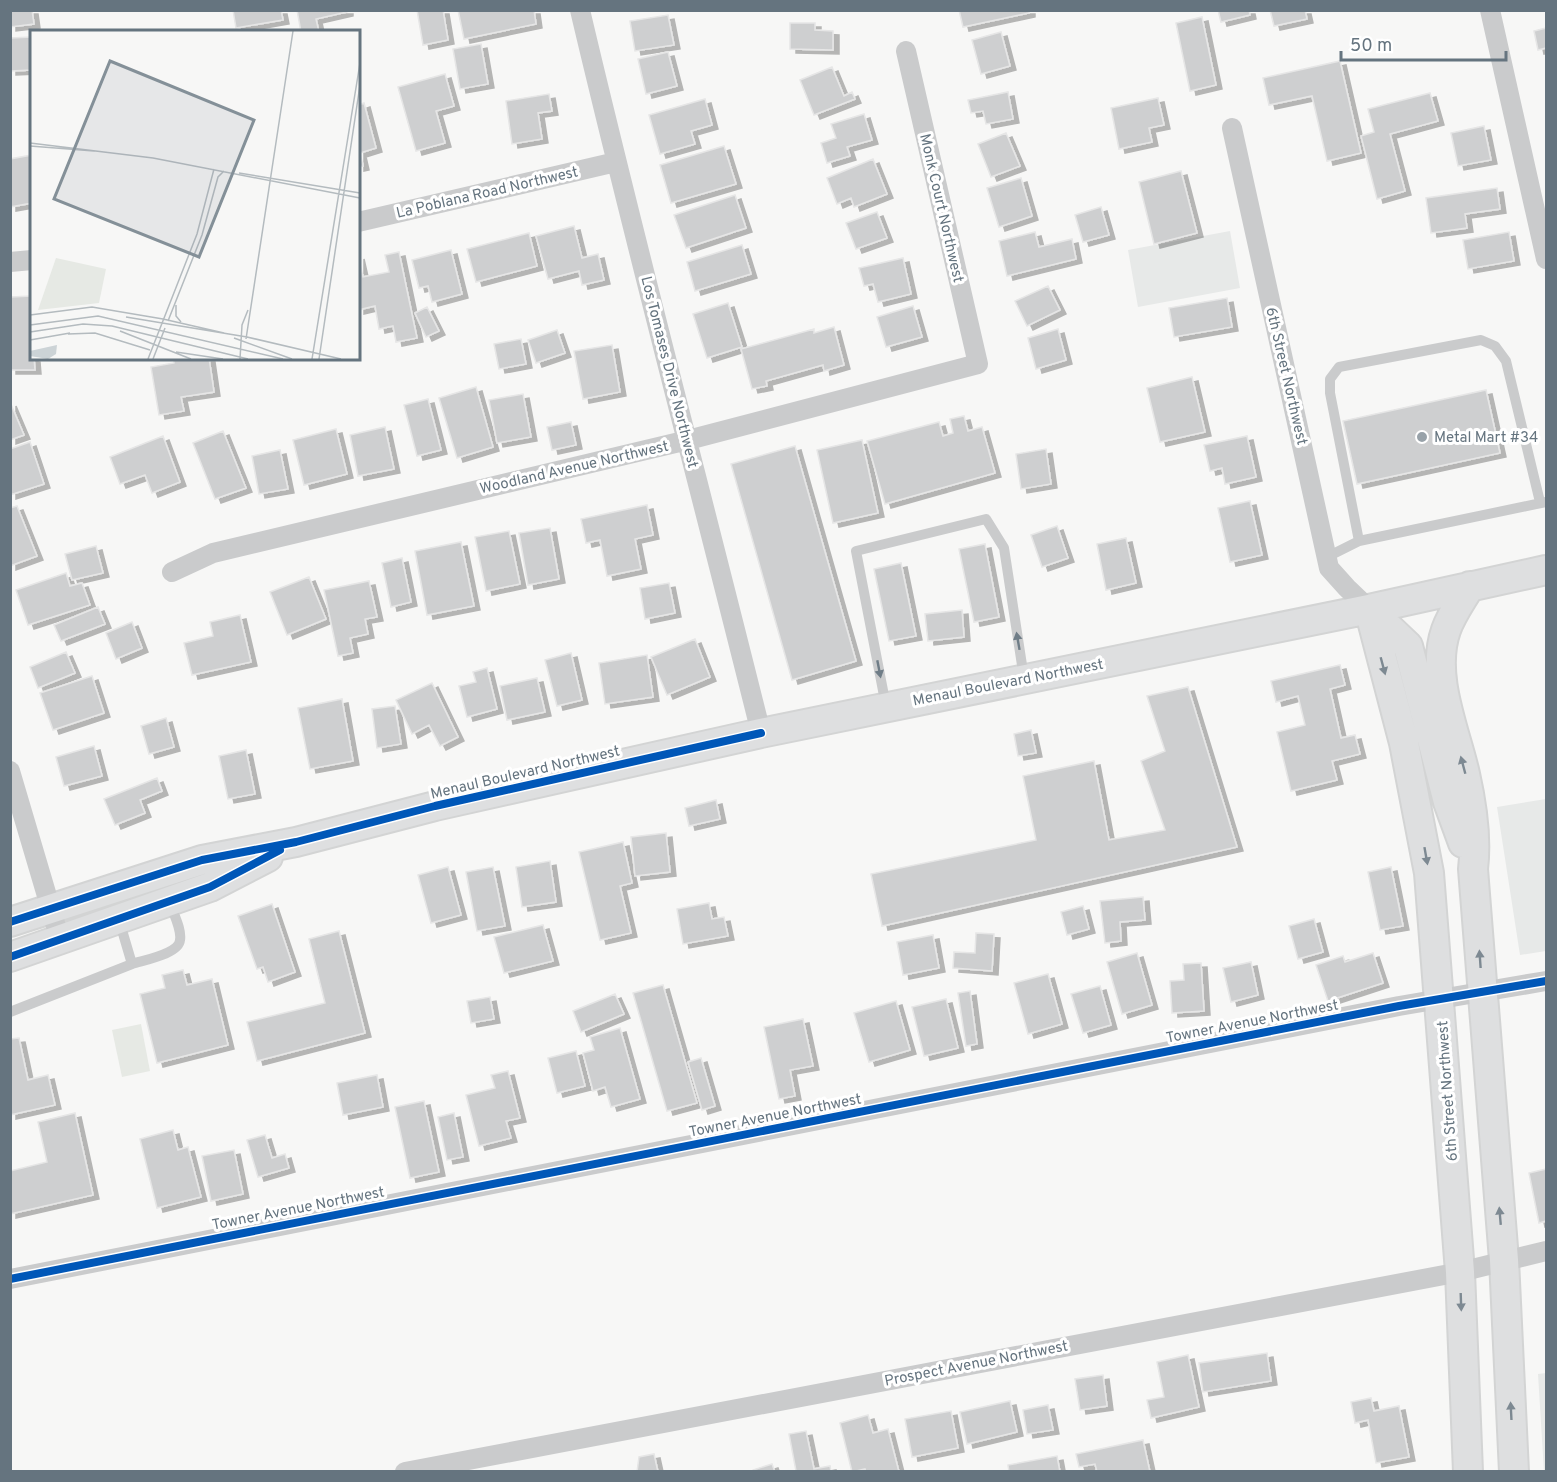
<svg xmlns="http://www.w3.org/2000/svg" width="1557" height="1482" font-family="Overpass,sans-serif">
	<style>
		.built { fill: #e7e9e8 }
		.green { fill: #e6e9e4 }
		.building { fill: #cecfd0; stroke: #e6e6e6; stroke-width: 1.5; filter: url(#shadow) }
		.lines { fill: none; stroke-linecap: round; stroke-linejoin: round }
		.secondary-casing { stroke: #d3d4d4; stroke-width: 32 }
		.service { stroke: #cacbcc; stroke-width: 10 }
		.minor { stroke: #cacbcc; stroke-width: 20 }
		.secondary { stroke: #dedfe0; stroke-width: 28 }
		.cycleway-casing { stroke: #fff; stroke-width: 11 }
		.cycleway { stroke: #0057b8; stroke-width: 8 }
		.oneway { fill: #6f7d87 }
		.oneway2 { fill: #7d8992 }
		.poi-dot { fill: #98a2a9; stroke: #fff; stroke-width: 2 }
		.labels { text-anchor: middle; stroke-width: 6; stroke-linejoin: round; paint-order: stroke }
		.street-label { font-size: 15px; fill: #65747f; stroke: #fff }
		.poi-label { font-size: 15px; fill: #65747f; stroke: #fff; text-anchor: start }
		.inset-road { fill: none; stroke: #b4bbbf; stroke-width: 1.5 }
		.view { fill: #849098; fill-opacity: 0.15; stroke: #849098; stroke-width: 3 }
		.inset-edge { fill: none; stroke: #65747f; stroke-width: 3 }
	</style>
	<defs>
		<filter id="shadow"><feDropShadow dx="6" dy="4" stdDeviation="0" flood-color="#0004"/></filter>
	</defs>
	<rect width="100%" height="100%" fill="#f7f7f6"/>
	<path class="built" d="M1230,231l10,57 -102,19 -10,-57z
		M1546,799v152l-26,4 -23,-148z
		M1546,1373v98l-2,1 -6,-98z"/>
	<path class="green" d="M141,1024l9,47 -28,6 -10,-47z"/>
	<path class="building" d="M10,10h22l2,14 -24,3z
		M233,10h48l2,10 -47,8z
		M297,10h50v2l-31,7 3,13h-18z
		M417,10h26l5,30 -25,5z
		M458,10h76l2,14 -72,15z
		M959,10h70v3l-66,14z
		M1218,10h31l1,5 -29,7z
		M1270,10h35l2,9 -33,7z
		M668,15l6,30 -39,6 -5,-30z
		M1202,17l14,68 -26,6 -14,-68z
		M790,23h25v7l18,1v19l-43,-1z
		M1546,28v20l-8,2 -4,-19z
		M1001,32l9,34 -29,8 -9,-34z
		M32,37v33l-22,1v-33z
		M481,44l7,40 -28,5 -7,-40z
		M668,52l9,34 -31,8 -8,-35z
		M1340,61l21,92 -34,8 -15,-65 -43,9 -6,-27z
		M832,67l12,29 8,-4 3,7 -41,16 -14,-35z
		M445,74l9,32 -18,5 9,32 -29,8 -18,-64z
		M1008,92l5,27 -27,5 -3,-13 -12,2 -3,-13z
		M1430,93l8,28 -48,13 15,57 -28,8 -16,-63 13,-4 -6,-23z
		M549,94l3,17 -14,2 4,26 -30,5 -6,-43z
		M1158,98l6,27 -15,3 3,14 -33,7 -8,-41z
		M705,99l7,26 -21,6 4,13 -35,10 -11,-39z
		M364,103l12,45 -16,5 3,13 -5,1v-62z
		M864,114l8,26 -25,7 3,9 -23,7 -6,-20 15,-5 -5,-14z
		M1484,126l7,34 -33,6 -7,-33z
		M1006,133l14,33 -29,11 -13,-33z
		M724,146l12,38 -65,19 -11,-38z
		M32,155v48l-22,4v-48z
		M873,159l14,35 -33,13 -3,-9 -14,6 -10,-26z
		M1181,171l16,62 -43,11 -15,-62z
		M1021,178l11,38 -33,11 -12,-39z
		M1497,188l3,21 -35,5 2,14 -36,5 -5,-35z
		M735,195l11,33 -60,20 -12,-33z
		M1101,207l8,28 -26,7 -8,-27z
		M877,212l10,26 -31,11 -10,-26z
		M574,226l8,32 16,-4 6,26 -22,5 -3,-14 -31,8 -12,-43z
		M1035,232l4,15 33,-8 4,20 -69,17 -8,-35z
		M1509,232l5,29 -46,8 -5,-29z
		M529,233l8,33 -61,16 -9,-33z
		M742,245l9,29 -56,17 -8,-29z
		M451,250l11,44 -30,8 -4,-16 -9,2 -7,-28z
		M399,252l18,86 -21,4 -3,-16 -14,3 -4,-23 -17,4v-55l5,22 26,-5 -4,-17z
		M903,258l8,36 -33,8 -5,-18 -9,2 -5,-18z
		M1048,286l12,24 -33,16 -12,-25z
		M32,296v62h2l1,12h-25v-73z
		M1227,298l5,29 -58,10 -5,-29z
		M728,303l14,44 -35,11 -14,-44z
		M913,306l9,31 -36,10 -9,-30z
		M427,307l12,24 -13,6 -11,-24z
		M834,327l10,38 -20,6 -1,-6 -57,16 1,5 -15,3 -11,-40 73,-20v4z
		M1058,329l8,31 -30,9 -8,-31z
		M557,330l8,23 -29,10 -8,-23z
		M521,339l5,25 -27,5 -5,-25z
		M612,345l8,47 -37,7 -9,-48z
		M173,358h36l5,34 -33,5 3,14 -25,4 -8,-48 23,-4z
		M1192,377l13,55 -45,10 -13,-54z
		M476,387l17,60 -36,11 -18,-60z
		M1486,390l14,63 -143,31 -14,-63z
		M523,394l8,43 -34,6 -8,-43z
		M428,399l13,51 -24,6 -13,-51z
		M10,402l14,33 -14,5z
		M964,416l4,15 14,-4 13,46 -110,31 -18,-63 72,-19 4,14 10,-3 -3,-14z
		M571,422l5,23 -24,5 -5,-23z
		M385,427l9,42 -36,7 -8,-41z
		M336,429l11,45 -43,11 -11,-45z
		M223,431l23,57 -31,11 -22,-56z
		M163,436l17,46 -28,11 -7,-18 -25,9 -10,-27z
		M1247,436l9,41 -31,7 -3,-16 -12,3 -6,-26z
		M862,440l16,73 -45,10 -16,-73z
		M30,442l14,42 -34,11v-46z
		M795,446l61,215 -64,19 -61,-216z
		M1046,449l5,35 -30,5 -5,-35z
		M280,450l8,39 -29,5 -7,-38z
		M1250,501l12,54 -32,7 -12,-54z
		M647,505l6,30 -18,4 6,30 -34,7 -7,-36 -14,3 -5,-24z
		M17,506l20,50 -27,10v-58z
		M1057,526l11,32 -26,9 -11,-32z
		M550,528l9,51 -31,6 -9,-52z
		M509,531l11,53 -34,7 -11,-54z
		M1126,538l10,45 -30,7 -9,-46z
		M461,542l13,64 -47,9 -12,-64z
		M985,544l14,73 -25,5 -15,-73z
		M96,546l7,27 -31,7 -7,-26z
		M402,558l9,44 -20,5 -9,-44z
		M901,563l15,73 -27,5 -15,-72z
		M66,573l4,13 12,-3 8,22 -62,20 -12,-35z
		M309,577l17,42 -39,16 -17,-43z
		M369,581l8,36 -12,2 3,15 -18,4 3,15 -15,3 -14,-66z
		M669,583l6,30 -30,6 -5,-31z
		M98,607l7,17 -44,17 -7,-16z
		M962,610l2,27 -36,4 -3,-27z
		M240,615l11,47 -59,13 -8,-32 29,-7 -3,-14z
		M132,622l10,26 -26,11 -10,-26z
		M695,639l15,38 -43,18 -16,-38z
		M66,652l9,21 -37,15 -8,-21z
		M571,653l11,47 -25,6 -12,-46z
		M647,655l6,42 -48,7 -6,-41z
		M1340,665l5,20 -15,4 11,49 14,-3 5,19 -28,7 5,19 -46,11 -14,-59 28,-7 -7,-29 -22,6 -5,-21z
		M487,668l10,41 -30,8 -8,-31 17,-4 -3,-10z
		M92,676l12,37 -51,17 -13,-37z
		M537,678l8,34 -38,8 -7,-34z
		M432,683l26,54 -18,9 -11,-21 -17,9 -16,-34z
		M1188,687l49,160 -355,79 -11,-52 165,-34 -13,-64 71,-15 15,79 56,-10 -24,-69 24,-10 -18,-55z
		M342,699l11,62 -43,8 -12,-61z
		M395,706l6,38 -24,4 -5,-39z
		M166,718l8,29 -25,7 -8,-28z
		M1031,730l5,23 -18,3 -4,-22z
		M94,746l8,30 -38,10 -8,-29z
		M246,750l9,44 -27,5 -9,-43z
		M157,778l5,13 -22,9 5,13 -30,12 -11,-26z
		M716,800l4,19 -31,7 -4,-18z
		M666,833l4,39 -35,4 -4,-39z
		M623,842l9,41 -12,3 11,47 -31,7 -21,-88z
		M550,861l6,41 -34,5 -6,-40z
		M448,867l13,48 -30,8 -13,-48z
		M493,867l12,59 -28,5 -11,-59z
		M1391,867l12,59 -23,4 -12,-58z
		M1143,897l2,23 -25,2 1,19 -16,2 -5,-42z
		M709,903l3,16 12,-2 4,19 -45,8 -6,-35z
		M272,904l23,68 -27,10 -5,-15 -6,2 -19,-53z
		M1083,906l6,23 -22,6 -6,-23z
		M1314,919l9,33 -25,7 -9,-33z
		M543,925l10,36 -49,12 -10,-36z
		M339,931l26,102 -108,28 -10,-39 78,-19 -16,-64z
		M976,933l18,1 -2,37 -39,-3 1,-16 21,1z
		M933,935l6,33 -36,7 -6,-33z
		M1137,953l15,52 -30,9 -15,-52z
		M1373,953l10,30 -55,18 -12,-36 27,-9 2,6z
		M1251,962l7,33 -27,7 -8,-34z
		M1201,963l3,48 -32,2 -2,-32 14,-1 -1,-16z
		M183,970l4,15 25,-6 16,66 -71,18 -17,-69 25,-6 -3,-13z
		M1048,974l14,50 -34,10 -14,-51z
		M663,985l34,118 -30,8 -34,-118z
		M1100,986l11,39 -28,8 -12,-39z
		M970,991l7,53 -11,2 -8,-53z
		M615,994l9,20 -43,18 -8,-21z
		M490,997l4,22 -23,4 -4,-22z
		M946,999l12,49 -34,8 -12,-49z
		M896,1001l14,49 -41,12 -15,-49z
		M803,1019l10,47 -23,4 5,26 -16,3 -15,-72z
		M620,1028l20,71 -29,8 -6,-20 -12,4 -10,-38 11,-3 -4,-13z
		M19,1038l9,42 20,-5 7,30 -45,10v-76z
		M576,1051l9,35 -28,7 -9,-35z
		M701,1058l14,48 -13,4 -14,-48z
		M508,1071l12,47 -14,3 5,17 -32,8 -13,-51 29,-7 -4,-13z
		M377,1075l6,32 -40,8 -6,-32z
		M424,1101l15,71 -29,6 -15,-71z
		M75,1113l18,82 -83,19v-43l37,-9 -9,-40z
		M454,1113l9,44 -16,3 -9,-43z
		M173,1130l5,20 10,-3 13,50 -44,11 -17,-69z
		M265,1135l7,23 13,-4 4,14 -31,9 -11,-37z
		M234,1150l9,44 -32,7 -9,-45z
		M1546,1169v52l-7,2 -10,-50z
		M1267,1353l4,28 -68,11 -4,-29z
		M1188,1355l11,52 -48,11 -4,-18 17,-3 -7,-35z
		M1103,1375l4,31 -27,4 -5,-31z
		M1371,1398l3,13 25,-5 10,51 -33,6 -8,-43 -13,3 -4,-21z
		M1010,1401l7,31 -50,12 -7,-32z
		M1048,1405l5,25 -26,4 -4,-24z
		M951,1411l7,37 -46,9 -7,-38z
		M868,1415l5,18 15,-4 11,43h-33l-1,-3 -13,3 -12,-49z
		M806,1431l8,38 16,-3 1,6h-40l5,-1 -7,-37z
		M1143,1440l7,32h-53l-2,-8 -16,3 -3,-13z
		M654,1454l4,18h-21l2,-15z
		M1057,1456l3,16h-51l-1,-7z
		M772,1464l3,8h-22v-2z"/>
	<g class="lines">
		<defs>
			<path id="secondary" d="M1470,586c-8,14 -19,29 -24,44 -16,45 9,100 19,144 7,31 12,63 8,95l31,391 10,212
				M1369,609l35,134 25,130 31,399 8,200
				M1369,609l39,37 40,156 15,41
				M10,922l192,-62 94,-18 139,-36 326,-73 608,-124 177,-39
				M10,957l200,-70 58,-30"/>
		</defs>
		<use href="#secondary" class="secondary-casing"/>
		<path class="service" d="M1359,541l-29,-148v-14l9,-12 142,-27 14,6 11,15 34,141
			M1327,557l32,-16 187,-39
			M886,706l-30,-155 130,-32 18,29 20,130
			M132,964c12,-4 47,-10 48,-24 2,-11 -7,-27 -10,-37
			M10,1012l122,-48 -13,-44"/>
		<path class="minor" d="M580,10c57,242 121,482 181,723
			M1490,10l56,249
			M1232,128l97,440 18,20 22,21
			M358,222l258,-60
			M10,262l22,-2
			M172,572l41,-19 475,-113 290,-76 -72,-313
			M10,771l50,169
			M10,1279l1083,-213 306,-60 147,-25
			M405,1472l1055,-200 86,-21"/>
		<use href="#secondary" class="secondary"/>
		<defs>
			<path id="cycleway" d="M10,922l192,-62 94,-18 139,-36 326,-73
				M10,957l200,-70 70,-37
				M10,1279l1083,-213 306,-60 147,-25"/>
		</defs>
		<use href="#cycleway" class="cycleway-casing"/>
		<use href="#cycleway" class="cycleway"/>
	</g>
	<defs><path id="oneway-solid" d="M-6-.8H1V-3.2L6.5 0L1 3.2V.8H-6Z" transform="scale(1.5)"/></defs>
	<g class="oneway">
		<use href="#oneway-solid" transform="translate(1018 641) rotate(-100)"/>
		<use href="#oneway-solid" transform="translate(879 669) rotate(79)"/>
	</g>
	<g class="oneway2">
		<use href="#oneway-solid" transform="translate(1383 666) rotate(75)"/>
		<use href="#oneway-solid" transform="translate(1463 765) rotate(-105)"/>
		<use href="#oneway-solid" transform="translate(1426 856) rotate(80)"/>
		<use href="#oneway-solid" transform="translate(1480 959) rotate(-94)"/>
		<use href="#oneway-solid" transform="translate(1500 1216) rotate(-95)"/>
		<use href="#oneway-solid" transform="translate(1461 1302) rotate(88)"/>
		<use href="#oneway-solid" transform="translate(1511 1411) rotate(-93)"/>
	</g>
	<circle class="poi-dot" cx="1422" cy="437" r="6"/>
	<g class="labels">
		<g class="street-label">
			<text transform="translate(487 192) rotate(-13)" y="5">La Poblana Road Northwest</text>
			<text transform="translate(942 208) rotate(77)" y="5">Monk Court Northwest</text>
			<text transform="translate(670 372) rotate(76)" y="5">Los Tomases Drive Northwest</text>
			<text transform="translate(1287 376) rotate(77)" y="5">6th Street Northwest</text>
			<text transform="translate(574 467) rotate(-13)" y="5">Woodland Avenue Northwest</text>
			<text transform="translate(1008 682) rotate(-11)" y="5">Menaul Boulevard Northwest</text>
			<text transform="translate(525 772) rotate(-13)" y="5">Menaul Boulevard Northwest</text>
			<text transform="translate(1252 1021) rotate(-11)" y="5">Towner Avenue Northwest</text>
			<text transform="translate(1447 1091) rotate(-94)" y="5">6th Street Northwest</text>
			<text transform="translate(775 1115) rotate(-11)" y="5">Towner Avenue Northwest</text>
			<text transform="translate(298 1208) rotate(-11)" y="5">Towner Avenue Northwest</text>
			<text transform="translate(976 1363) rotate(-11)" y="5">Prospect Avenue Northwest</text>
		</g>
		<g class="poi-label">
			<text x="1434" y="442">Metal Mart #34</text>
		</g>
	</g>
	<g transform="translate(30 30)">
		<rect width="330" height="330" fill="#f7f7f6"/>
		<path d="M26,228l50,11 -7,34 -61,7z" fill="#e6e9e4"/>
		<path d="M27,315l-1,9 -8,5 -18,-3v-5z" fill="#ccd3d6"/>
		<path class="inset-road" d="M0,113l123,15 207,40M0,116l64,5M209,143l121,20M146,275v11l5,6M0,285l62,-8 71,12M96,287l121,20M133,289l61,14M138,291l34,-86 16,-58 6,-6M0,295l68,-9 185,43M90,301l71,28M0,302l53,-8 29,2 136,33M38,304l27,-1 55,17M217,307l94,22M204,308l58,21M216,309l47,-308M0,310l40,-7M146,322l47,7M118,329l49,-125 17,-65M123,329l12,-31M210,329l2,-34 6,-15M282,329l48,-296M289,329l41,-274"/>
		<path class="view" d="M80,31l144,59 -55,137 -145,-58z"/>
		<rect width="330" height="330" class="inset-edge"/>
	</g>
	<rect width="1557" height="1482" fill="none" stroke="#65747f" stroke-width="24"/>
	<path d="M1341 51v9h165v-9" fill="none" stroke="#65747f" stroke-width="3"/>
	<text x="1350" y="51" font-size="18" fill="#65747f" stroke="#ffffff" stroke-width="4.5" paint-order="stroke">50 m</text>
</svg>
